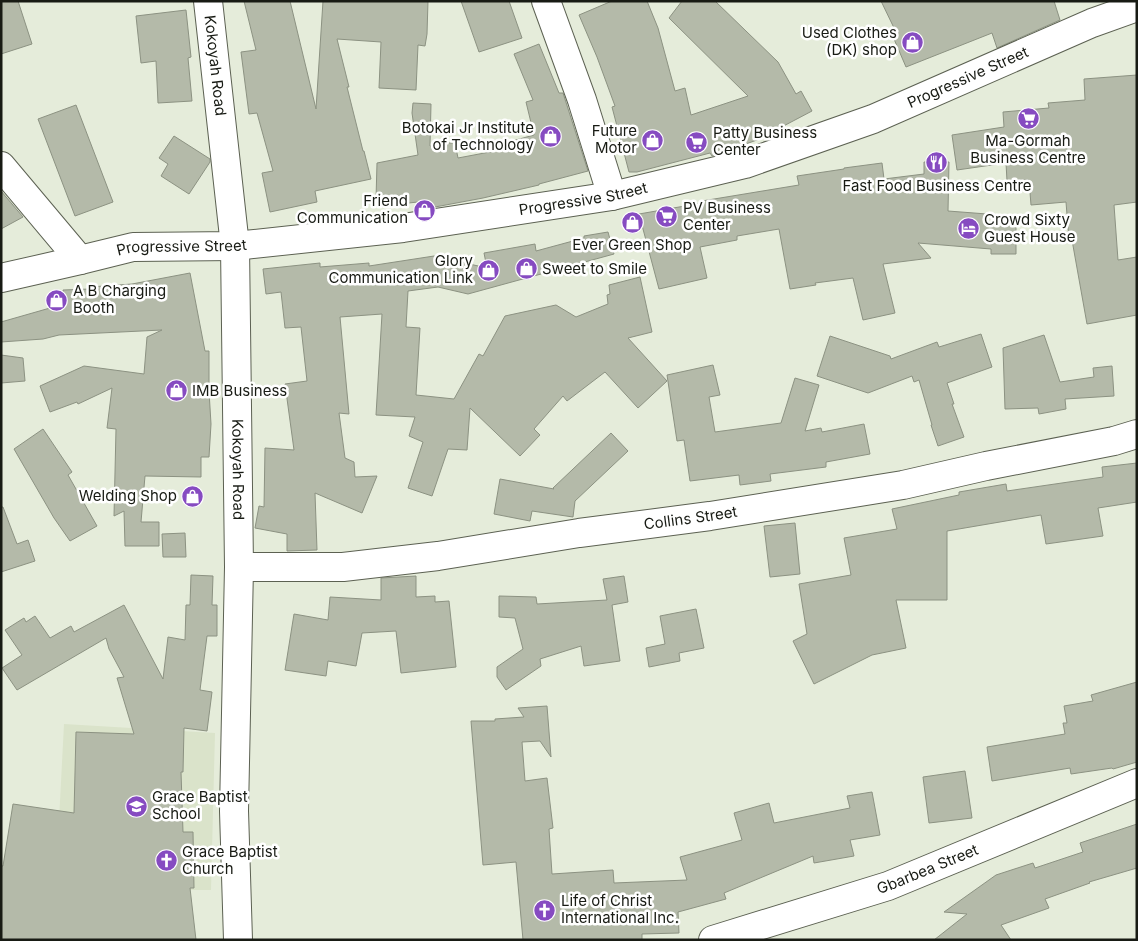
<svg xmlns="http://www.w3.org/2000/svg" width="1138" height="941" font-family="Inter,sans-serif">
	<style>
		.built { fill: #dae3ca }
		.building { fill: #b4baa9; stroke: #8c9282 }
		.lines { fill: none; stroke-linecap: round; stroke-linejoin: round }
		.minor-casing { stroke: #5c6152; stroke-width: 30 }
		.minor { stroke: #fff; stroke-width: 28 }
		.labels { text-anchor: middle; stroke-width: 5; stroke-linejoin: round; paint-order: stroke }
		.poi-label { font-size: 15px; fill: #181b14; stroke: #fff; text-anchor: start }
		.street-label { font-size: 15px; fill: #181b14; stroke: #fff }
	</style>
	<rect width="100%" height="100%" fill="#e5ecda"/>
	<path class="built" d="M64,724l151,9 -4,157h-72l-83,-11z"/>
	<path class="building" d="M1,1h17l14,43 -31,10z
		M244,1h46l26,108 7,-108h105l-1,33 -2,12 -7,-1 -2,45 -37,-2 2,-46 -44,-3 12,48h-2l16,64h1l7,28 -56,12 2,11 -47,10 -8,-39 11,-2 -16,-58 -8,1 -8,-62 15,-2z
		M461,1h48l13,37 -43,14z
		M612,1h35l11,27 17,63 10,-3 6,27 57,-19 -79,-78 13,-17h33l63,61 18,32 5,-3 11,20 -55,29 -45,16 -2,-3 -73,19h-8l-17,-65 3,-1 -18,-49 -18,-42z
		M881,1h173l6,19 -63,28 -5,-15 -86,34 -15,-35 4,-2z
		M186,10l5,47 -3,1 4,43 -34,2 -2,-42 -15,2 -5,-47z
		M539,44l20,49h4l25,78 -49,13v1l-56,13 -64,12 -1,-8 -19,2 -1,-9 -22,4 1,-36 41,-8 -6,-42 1,-10 18,1 -1,42 17,-3h8l3,15 37,-7 -1,-5 40,-11 -8,-33 7,-2 -19,-46z
		M1137,75v127l-23,3 4,55 19,-3v58l-50,9 -15,-84h-3l-3,-38 -35,3 -2,-25 -22,1 -1,-18 -49,7 -5,-35 52,-8 -1,-15 46,-4 -1,-5 37,-3 -1,-21z
		M76,105l37,97 -38,14 -37,-97z
		M174,136l36,23v3l-21,32 -28,-18 7,-12 -9,-6z
		M924,162h25l-1,49 39,3 -1,8h30v32h-25v-5l-73,-6 13,15 -48,6 12,49 -32,7 -10,-42 -38,5 1,2 -26,4 -11,-60 -42,7v4l-37,7 7,31 -48,11 -20,-75 63,-11v-2l97,-16 -2,-9 47,-7v-1l38,-5 2,16 40,-5z
		M1,191l22,26 -22,12z
		M608,232l6,22 -146,40 -30,-7 -30,4 -2,36 14,1 -4,67 38,4 25,-45 4,2 22,-40 51,-11 20,12 32,-13 -1,-9 3,-1 -1,-9 31,-8 12,55 -24,6 39,43 -29,27 -33,-36 -38,29 -4,-5 -29,33 6,6 -20,21 -50,-48 -3,42 -19,-1 -16,47 -24,-8 15,-46 -14,-6 6,-19 -39,-2 6,-101 -42,3 9,97 -10,-1 6,45 9,4 1,15 22,-1 -15,37 -47,-20 2,57 -30,1v-17l-32,-6 4,-22 5,1 1,-59 29,2 -9,-66 22,-3 -6,-54 -16,1 -4,-36 -15,2 -3,-25 57,-6v4l49,-4v3l65,-10 53,12 -3,-15 51,-9 1,7 48,-13v-2z
		M190,273l15,78h4v40l2,33 -2,33h-8v20l-56,-1 -4,46h18v24h-34l-1,-35 -10,5 2,-87 -9,-1 5,-40 -34,16 -1,-2 -27,10 -10,-26 44,-20 60,8 3,-37 15,-7 -103,5 -16,4 -42,3v-20l63,-18 -1,-14 27,-1v-2l42,-3z
		M981,334l11,33 -45,16 7,21h-2l12,33 -26,9 -7,-21h1l-13,-45 -5,2 -2,-6 -44,17 -51,-17 13,-40 60,20 1,3 46,-17 2,5z
		M1044,335l16,47 34,-5 -1,-9 19,-2 2,30 -49,3 1,10 -27,5 -1,-6 -33,1 -2,-61z
		M1,355l22,3 2,23 -24,2z
		M713,365l7,30 -11,2 6,35 66,-9 14,-45 24,7 -14,46 16,-3 1,4 42,-8 6,30 -44,8v5l-56,7 1,7 -31,4 -1,-10 -49,6 -6,-41 -7,1 -10,-66z
		M43,429l29,43 -4,3 29,51 -27,15 -16,-23 -40,-69z
		M611,433l17,18 -53,50 -2,16 -41,-6 -2,10 -36,-7 6,-35 54,10 -1,-1z
		M1137,463v39l-39,6 5,28 -57,8 -5,-29 -94,16v69h-51l10,48 -34,7 -58,29 -21,-43 14,-7 -8,-50 52,-9 -7,-37 53,-9 -5,-20 67,-14v-3l47,-8 1,7 96,-14 -1,-10z
		M1,507h2l14,37 11,-4 7,21 -34,11z
		M795,523l5,51 -30,3 -6,-51z
		M185,533l1,24h-23l-1,-23z
		M191,575l22,1 -1,29h5v31h-10l-7,54 12,2 -5,39 -23,-3 -1,44h-2l2,60h10l1,56h-4l6,52h-195v-74h2l10,-62 61,9 2,-81 58,2 -17,-56 7,-1 -15,-28 -3,-11 -89,52 -15,-22 20,-13 -17,-25 19,-12 2,4 9,-6 15,22 21,-12 3,6 50,-27 39,74 5,-42 17,3 1,-35h4z
		M416,576v21l19,-1v6l14,-1 7,66 -55,6 -5,-42 -34,2 -6,33 -28,-5 -2,15 -41,-6 9,-56 34,6 2,-23 51,3v-22z
		M624,576l4,26 -16,3 8,56 -36,5 -3,-20 -41,13 1,7 -35,24 -9,-13v-10l26,-18 -8,-31 -16,-1v-21l37,1 1,7 70,-4 -4,-21z
		M696,609l8,39 -25,5 1,8 -31,6 -3,-19 19,-4 -5,-28z
		M1137,682v80l-24,7 -1,-1 -41,6 -1,-6 -78,13 -5,-34 78,-13 -2,-11h4l-3,-17 29,-5 -2,-6z
		M547,706l4,51 -11,-16 -18,1 3,39 22,-3 6,50 -4,1 3,45 61,-4 1,13 73,-3 -7,-23 62,-17 -8,-27 35,-10 5,20 76,-15 -3,-12 25,-4 8,43 -30,5 4,16 -40,7 -1,-7 -89,37 2,6 -48,13 1,21 -37,1v6h-119l-7,-78 -33,3 -12,-144h24v-2l29,-2 -6,-9z
		M965,771l7,47 -43,5 -6,-46z
		M1137,824v44l-48,14 1,1 -45,16 4,9 -48,17 10,15h-77l33,-26 -23,-2 52,-37 37,-12 2,5 48,-16 -3,-9z"/>
	<g class="lines">
		<defs>
			<g id="minor">
				<path id="s1" d="M208,1l27,245 4,321 -5,244 4,129"/>
				<path d="M546,1l36,99 30,96"/>
				<path d="M1,166l79,94"/>
				<path id="s2" d="M1,278l79,-18 53,-13 102,-1 168,-18 209,-32 133,-32 128,-45 219,-96 45,-16"/>
				<path id="s3" d="M239,567h104l95,-11 141,-23 131,-17 193,-31 83,-19 128,-25 23,-7"/>
				<path id="s4" d="M713,940l175,-54 249,-103"/>
			</g>
		</defs>
		<use href="#minor" class="minor-casing"/>
		<use href="#minor" class="minor"/>
	</g>
	<defs>
		<symbol id="shop-disc" viewBox="-11 -11 22 22"><circle r="9.5" fill="#864bc1" stroke="#fff"/><path d="M-5-2.5h2.3a2.7 3.5 0 0 1 5.4 0H5L5.5 6h-11ZM-1.5-2.5h3a1.5 2.3 0 0 0-3 0Z" fill="#fff"/></symbol>
		<symbol id="supermarket-disc" viewBox="-11 -11 22 22"><circle r="9.5" fill="#864bc1" stroke="#fff"/><path d="M-6-5.5h2.5l.6 2H6L4.5 2H-2.5L-4.4-4H-6ZM-1.5 3.2a1.3 1.3 0 1 0 .1 0ZM3 3.2a1.3 1.3 0 1 0 .1 0Z" fill="#fff"/></symbol>
		<symbol id="restaurant-disc" viewBox="-11 -11 22 22"><circle r="9.5" fill="#864bc1" stroke="#fff"/><path d="M-5-6h1v4h1v-4h1v4h1v-4h1v5L-1.5 .5V6h-2V.5L-5-1ZM5-6V6H3V1.5H1.5Q1.5-4 5-6Z" fill="#fff"/></symbol>
		<symbol id="hotel-disc" viewBox="-11 -11 22 22"><circle r="9.5" fill="#864bc1" stroke="#fff"/><path d="M-6-4.5h1.5V1H6V5H4.5V3h-9V5H-6ZM-4 0a1.8 1.8 0 1 1 3.6 0ZM.5 0V-2.5h3Q6-2.5 6 0Z" fill="#fff"/></symbol>
		<symbol id="school-disc" viewBox="-11 -11 22 22"><circle r="9.5" fill="#864bc1" stroke="#fff"/><path d="M0-5L7-2L0 1L-7-2ZM-4 1L0 2.5L4 1V4Q0 6-4 4Z" fill="#fff"/></symbol>
		<symbol id="church-disc" viewBox="-11 -11 22 22"><circle r="9.5" fill="#864bc1" stroke="#fff"/><path d="M-1.2-6h2.4v3.5h3.3v2.4h-3.3V6h-2.4V-.1h-3.3v-2.4h3.3Z" fill="#fff"/></symbol>
	</defs>
	<g fill-rule="evenodd">
		<use href="#shop-disc" x="900" y="30" width="25" height="25"/>
		<use href="#supermarket-disc" x="1016" y="106" width="25" height="25"/>
		<use href="#shop-disc" x="538" y="124" width="25" height="25"/>
		<use href="#shop-disc" x="640" y="128" width="25" height="25"/>
		<use href="#supermarket-disc" x="684" y="130" width="25" height="25"/>
		<use href="#restaurant-disc" x="924" y="150" width="25" height="25"/>
		<use href="#shop-disc" x="412" y="198" width="25" height="25"/>
		<use href="#supermarket-disc" x="654" y="204" width="25" height="25"/>
		<use href="#shop-disc" x="620" y="210" width="25" height="25"/>
		<use href="#hotel-disc" x="956" y="216" width="25" height="25"/>
		<use href="#shop-disc" x="514" y="256" width="25" height="25"/>
		<use href="#shop-disc" x="476" y="258" width="25" height="25"/>
		<use href="#shop-disc" x="44" y="288" width="25" height="25"/>
		<use href="#shop-disc" x="164" y="378" width="25" height="25"/>
		<use href="#shop-disc" x="180" y="484" width="25" height="25"/>
		<use href="#school-disc" x="124" y="794" width="25" height="25"/>
		<use href="#church-disc" x="154" y="848" width="25" height="25"/>
		<use href="#church-disc" x="532" y="898" width="25" height="25"/>
	</g>
	<g class="labels">
		<g class="poi-label">
			<text x="897" y="38" text-anchor="end">Used Clothes<tspan x="897" dy="17">(DK) shop</tspan></text>
			<text x="534" y="133" text-anchor="end">Botokai Jr Institute<tspan x="534" dy="17">of Technology</tspan></text>
			<text x="637" y="136" text-anchor="end">Future<tspan x="637" dy="17">Motor</tspan></text>
			<text x="713" y="138">Patty Business<tspan x="713" dy="17">Center</tspan></text>
			<text x="1028" y="146" text-anchor="middle">Ma-Gormah<tspan x="1028" dy="17">Business Centre</tspan></text>
			<text x="937" y="191" text-anchor="middle">Fast Food Business Centre</text>
			<text x="408" y="206" text-anchor="end">Friend<tspan x="408" dy="17">Communication</tspan></text>
			<text x="683" y="213">PV Business<tspan x="683" dy="17">Center</tspan></text>
			<text x="984" y="225">Crowd Sixty<tspan x="984" dy="17">Guest House</tspan></text>
			<text x="632" y="250" text-anchor="middle">Ever Green Shop</text>
			<text x="473" y="266" text-anchor="end">Glory<tspan x="473" dy="17">Communication Link</tspan></text>
			<text x="542" y="274">Sweet to Smile</text>
			<text x="73" y="296">A B Charging<tspan x="73" dy="17">Booth</tspan></text>
			<text x="192" y="396">IMB Business</text>
			<text x="177" y="501" text-anchor="end">Welding Shop</text>
			<text x="152" y="802">Grace Baptist<tspan x="152" dy="17">School</tspan></text>
			<text x="182" y="857">Grace Baptist<tspan x="182" dy="17">Church</tspan></text>
			<text x="561" y="906">Life of Christ<tspan x="561" dy="17">International Inc.</tspan></text>
		</g>
		<g class="street-label">
			<text dy="5" stroke="none"><textPath href="#s1" startOffset="65">Kokoyah Road</textPath></text>
			<text dy="5" stroke="none"><textPath href="#s2" startOffset="994">Progressive Street</textPath></text>
			<text dy="5" stroke="none"><textPath href="#s2" startOffset="589">Progressive Street</textPath></text>
			<text dy="5" stroke="none"><textPath href="#s2" startOffset="184">Progressive Street</textPath></text>
			<text dy="5" stroke="none"><textPath href="#s1" startOffset="470">Kokoyah Road</textPath></text>
			<text dy="5" stroke="none"><textPath href="#s3" startOffset="455">Collins Street</textPath></text>
			<text dy="5" stroke="none"><textPath href="#s4" startOffset="226">Gbarbea Street</textPath></text>
		</g>
	</g>
	<rect width="1138" height="941" fill="none" stroke="#181b14" stroke-width="5"/>
</svg>
